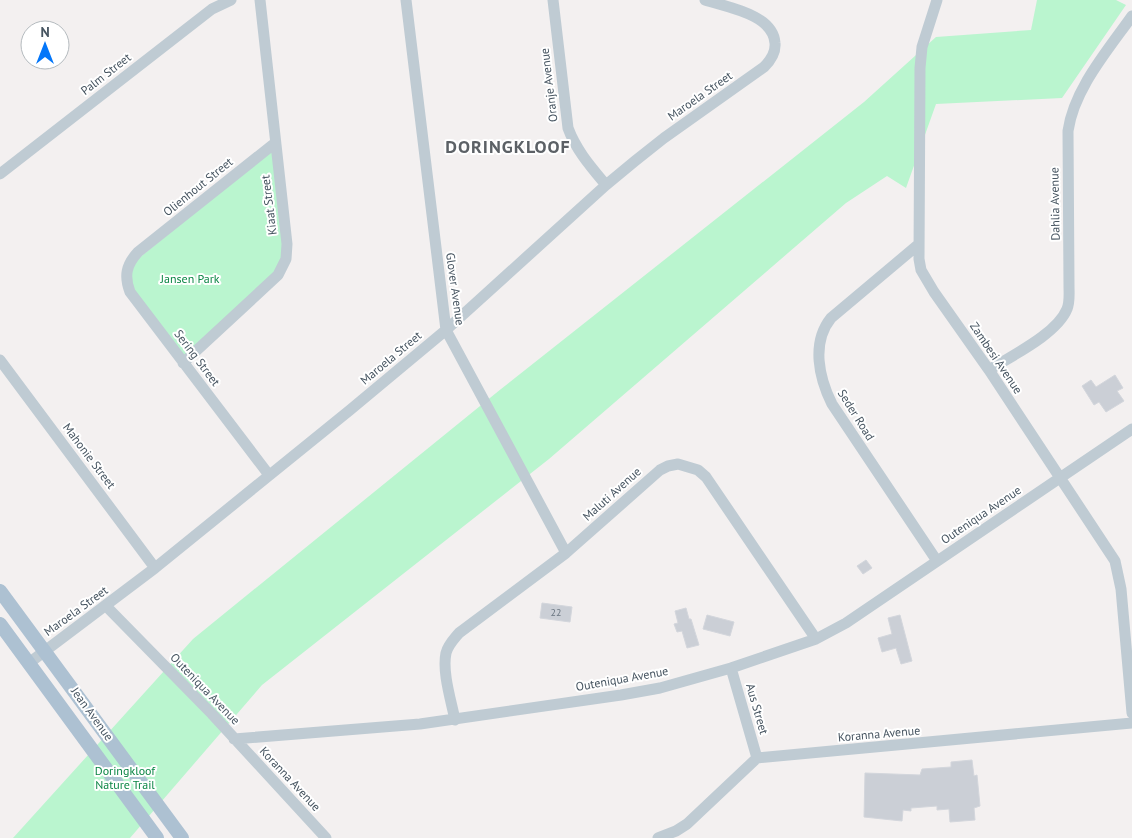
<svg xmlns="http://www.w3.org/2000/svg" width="1132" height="838" font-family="'PT Sans',sans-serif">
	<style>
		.green { fill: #baf5cf }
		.building { fill: #cbcfd6; stroke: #d3d6dc }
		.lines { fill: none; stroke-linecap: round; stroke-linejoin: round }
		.minor { stroke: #bfcbd3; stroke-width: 11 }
		.major { stroke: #adc1d2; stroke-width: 14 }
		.labels { text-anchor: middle; stroke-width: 4; stroke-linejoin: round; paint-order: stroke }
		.number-label { font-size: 10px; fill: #67737e }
		.street-label { font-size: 12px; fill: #465460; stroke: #fff }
		.park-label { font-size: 12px; fill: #0c8645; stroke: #fff }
		.district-label { font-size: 18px; font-weight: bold; letter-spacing: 1px; fill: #5c6166; stroke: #fff }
	</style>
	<rect width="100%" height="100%" fill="#f3f0f0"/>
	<path class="green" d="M1037,0h79l10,5 -64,93 -126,6 -30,84 -19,-12 -41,27 -297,256 -287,226 -132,153h-117l180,-199 308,-250 363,-287 72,-65 95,-7z
		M272,150l13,105 -10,20 -93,84 -54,-65 -5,-23z"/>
	<path class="building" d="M1115,375l8,13 -6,3 7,10 -18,11 -7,-10 -5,3 -12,-19 9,-6 5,7z
		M866,560l6,8 -9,6 -6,-8z
		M542,603l30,4 -2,15 -30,-4z
		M686,608l3,11h2l8,26 -12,3 -5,-17 -5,1 -3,-8 4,-1 -3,-12z
		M707,615l27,7 -4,14 -27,-7z
		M900,615l12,46 -11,3 -5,-16 -14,4 -4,-14 14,-4 -4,-16z
		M972,760l2,16 3,-1 3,31 -6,2 1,12 -25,2 -1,-13 -12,1v-4l-26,2v3l-8,-1 -1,11 -38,-4 1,-44 55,2 2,-6 29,-2v-5z"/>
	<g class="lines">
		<path class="minor" d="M406,0l40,330 120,223
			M553,0l15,128c8,22 23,39 38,57
			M937,0l-15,47 -2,21 -1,191 2,11 13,22 55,78 126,191 6,28 11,124
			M0,174l212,-165 19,-9
			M919,244l-88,74c-20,25 -12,60 1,86l105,157
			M0,360l155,208
			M183,363l95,-88 8,-16 1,-15 -27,-244
			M989,370c22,-14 68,-36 78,-61 3,-7 2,-15 2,-23l-1,-155c6,-42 40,-81 64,-115
			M269,475l-139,-183c-6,-16 -4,-27 8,-40l137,-109
			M106,606l106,108 114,124
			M29,663l126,-95 195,-158 96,-80 160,-145 29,-24 29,-23 100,-71c7,-7 12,-14 11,-24 -2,-29 -49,-36 -70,-43
			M731,668l26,90
			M455,720c-4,-20 -13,-48 -9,-67 2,-8 8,-14 13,-20l107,-80 94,-83 8,-4 10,-2 20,6 8,7 110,162
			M234,739l186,-15 201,-29 39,-7 71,-20 85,-29 30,-16 286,-194
			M658,838l18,-7 11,-7 70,-66 375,-35"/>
		<path class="major" d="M0,591l182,247
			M0,624l157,214"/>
	</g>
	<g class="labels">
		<g class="number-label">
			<text x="556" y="616">22</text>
		</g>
		<g class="street-label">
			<text transform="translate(106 74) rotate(-38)" y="4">Palm Street</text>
			<text transform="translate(549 85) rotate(-97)" y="4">Oranje Avenue</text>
			<text transform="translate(700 96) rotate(-35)" y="4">Maroela Street</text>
			<text transform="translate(198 187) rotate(-39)" y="4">Olienhout Street</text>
			<text transform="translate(1055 204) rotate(-91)" y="4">Dahlia Avenue</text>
			<text transform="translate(269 205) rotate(-97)" y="4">Kiaat Street</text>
			<text transform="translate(455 289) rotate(82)" y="4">Glover Avenue</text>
			<text transform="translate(197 358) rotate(53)" y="4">Sering Street</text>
			<text transform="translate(391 358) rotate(-40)" y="4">Maroela Street</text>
			<text transform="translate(996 358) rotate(56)" y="4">Zambesi Avenue</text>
			<text transform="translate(856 415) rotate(58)" y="4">Seder Road</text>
			<text transform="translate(89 456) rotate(53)" y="4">Mahonie Street</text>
			<text transform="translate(612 494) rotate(-42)" y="4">Maluti Avenue</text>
			<text transform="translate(981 515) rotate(-34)" y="4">Outeniqua Avenue</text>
			<text transform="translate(76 611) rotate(-36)" y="4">Maroela Street</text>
			<text transform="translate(622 679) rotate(-10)" y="4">Outeniqua Avenue</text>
			<text transform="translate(205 689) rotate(46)" y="4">Outeniqua Avenue</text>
			<text transform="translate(757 709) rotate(74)" y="4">Aus Street</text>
			<text transform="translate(92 714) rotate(54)" y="4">Jean Avenue</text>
			<text transform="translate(879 734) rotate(-5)" y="4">Koranna Avenue</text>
			<text transform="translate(290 779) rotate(47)" y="4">Koranna Avenue</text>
		</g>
		<g class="park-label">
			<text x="190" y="283">Jansen Park</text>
			<text x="125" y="775">Doringkloof<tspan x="125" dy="14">Nature Trail</tspan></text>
		</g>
		<g class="district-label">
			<text x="508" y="153">DORINGKLOOF</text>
		</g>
	</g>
	<g transform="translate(45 45)"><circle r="24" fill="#ffffff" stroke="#b5bbbf"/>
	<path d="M0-4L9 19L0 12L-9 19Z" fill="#0376f9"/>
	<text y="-8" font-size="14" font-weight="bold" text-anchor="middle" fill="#465460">N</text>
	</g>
</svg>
